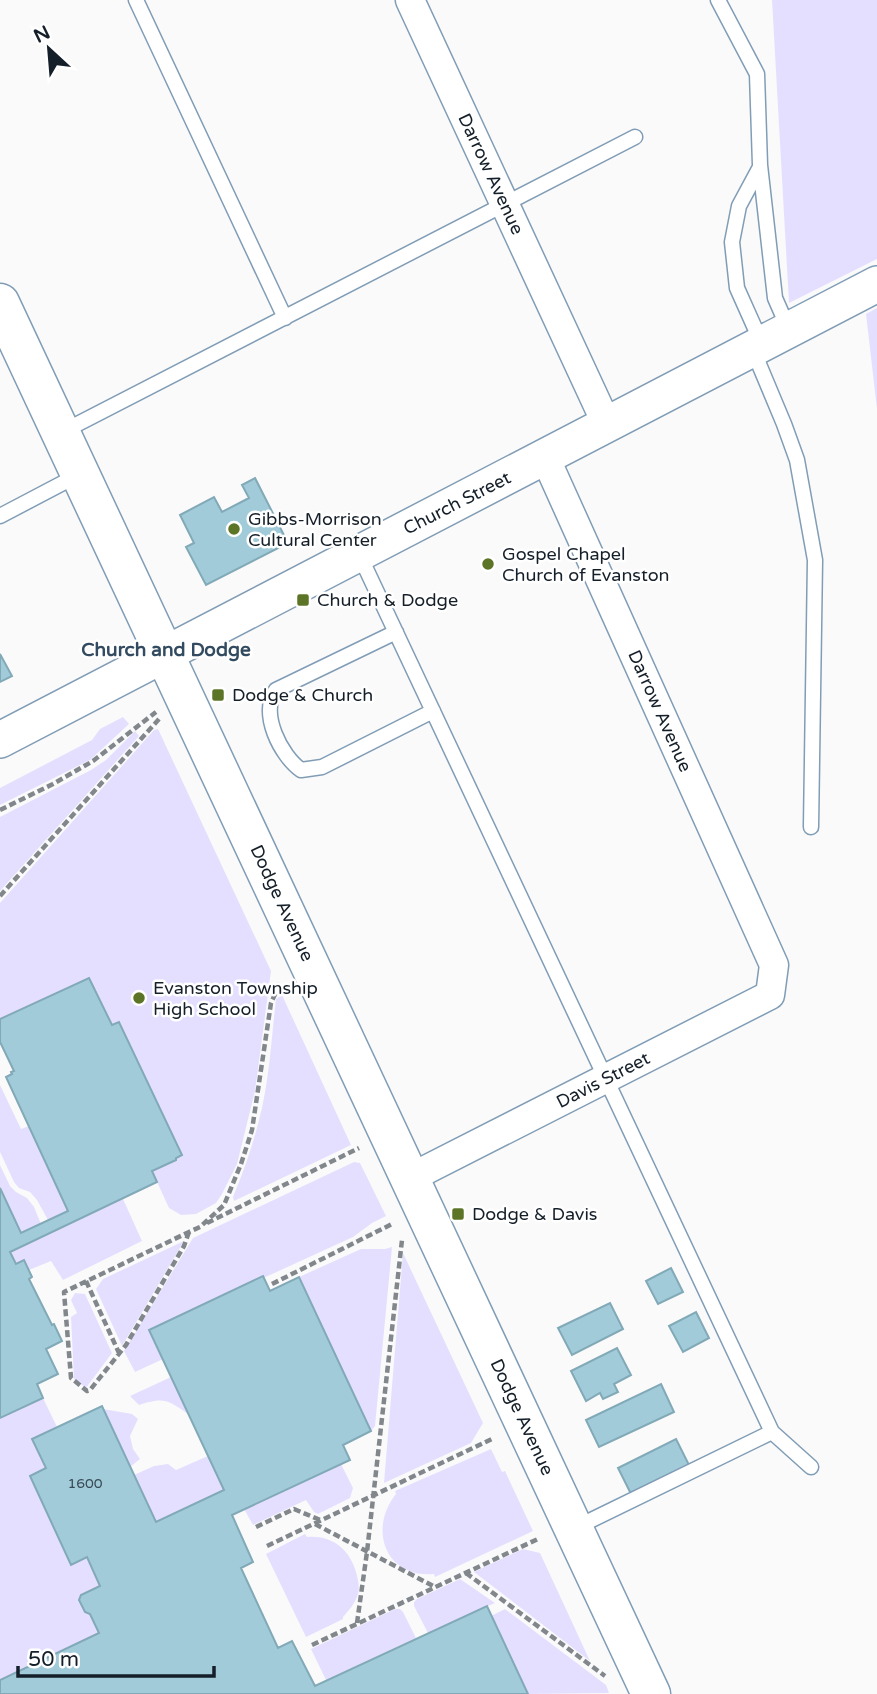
<svg xmlns="http://www.w3.org/2000/svg" width="877" height="1694" font-family="'Varela Round',sans-serif">
	<style>
		.green { fill: #e5dfff }
		.building { fill: #a2cbd9; stroke: #81a9b7; stroke-width: 2 }
		.lines { fill: none; stroke-linecap: round; stroke-linejoin: round }
		.service-casing { stroke: #819db6; stroke-width: 17 }
		.minor-casing { stroke: #819db6; stroke-width: 31 }
		.tertiary-casing { stroke: #819db6; stroke-width: 38 }
		.secondary-casing { stroke: #819db6; stroke-width: 41 }
		.path { stroke: #82878c; stroke-width: 4.5; stroke-dasharray: 7 3.5; stroke-linecap: butt }
		.service { stroke: #fff; stroke-width: 14 }
		.minor { stroke: #fff; stroke-width: 28 }
		.tertiary { stroke: #fff; stroke-width: 35 }
		.secondary { stroke: #fff; stroke-width: 38 }
		.poi-dot { fill: #5c7426; stroke: #fff; stroke-width: 2.5 }
		.labels { text-anchor: middle; stroke-width: 5; stroke-linejoin: round; paint-order: stroke }
		.number-label { font-size: 14px; fill: #384a55 }
		.street-label { font-size: 18px; fill: #151f29; stroke: #fff }
		.poi-label { font-size: 18px; fill: #151f29; stroke: #fff; text-anchor: start }
		.neighbourhood-label { font-size: 19px; font-weight: bold; fill: #324b61; stroke: #fff }
	</style>
	<rect width="100%" height="100%" fill="#fafafa"/>
	<path class="green" d="M772,0h105v259l-88,44z
		M877,308v101l-11,-95z
		M123,717l6,7 -39,36 -90,45v-17l92,-48 8,-11z
		M158,729l113,242 -16,120 -18,73 -15,30 -6,9 -20,11 -15,1 -12,-7 -17,-37 24,-11v-2l5,-3 -61,-133 -8,3 -23,-47 -89,41v-116l154,-173z
		M135,731l4,5 -139,155v-74l91,-47 15,-10z
		M282,995l69,150 -117,56 -1,-4c13,-31 23,-61 30,-94 7,-34 9,-70 13,-104z
		M0,1085l21,44 8,-3 39,85 -20,9 -11,-20 -7,-8 -11,-4 -5,-6 -14,-30z
		M354,1162l6,1 26,53 -14,7 -19,14 -203,93 13,29 -28,13 -11,-21 69,-113z
		M0,1165l10,21 6,6 11,6 7,9 7,17 -20,9 -21,-45z
		M123,1199l19,42 -79,39 -12,-19 -22,9 -13,-6 -6,-12z
		M184,1241l-62,105 -26,-57 7,-10z
		M392,1247l-17,179 -4,5 -72,-154 62,-28h24z
		M403,1253l80,170 -12,20 -87,40z
		M75,1293l10,1 27,59 -26,35 -12,-9 -3,-62 6,-4 -6,-13z
		M171,1377l17,37c-21,-15 -25,-17 -49,-9l-9,-9z
		M43,1398l14,29 -25,12 14,29 -16,8 41,88 16,-7 13,29 -18,9 -3,5 6,12 5,2 9,19 -99,47v-262z
		M103,1409l29,5 6,5 -8,17 3,13 7,10 -10,8z
		M491,1449l11,23 3,-1 28,60 -98,46 -1,-3c-49,4 -66,-45 -38,-80l-1,-3z
		M208,1456l16,34 -68,32 -22,-47 20,-9 14,-2 8,6z
		M341,1464l12,24 -3,10 -32,16 -4,-2 -8,-12 -53,25 -9,-16z
		M305,1534l2,3c24,-2 42,11 49,35 2,7 4,15 2,22 -3,10 -9,16 -15,23v2l-37,18 -40,-83z
		M523,1549l17,4 50,108 -116,-89z
		M460,1579l35,24 -67,30 -14,-27v-4l3,-3z
		M395,1609h5l3,3 13,26 -90,42 -15,-31z
		M505,1609l101,76 3,8 -81,1 -37,-78z"/>
	<path class="building" d="M255,478l33,65 -82,42 -20,-38 8,-4 -14,-28 34,-18 8,15 27,-14 -7,-13z
		M0,654l12,22 -12,6z
		M89,978l23,47 7,-3 63,133 -6,3v2l-24,11 5,11 -147,70 6,12 8,-4 8,17 -3,2 23,46 2,-1 8,17 -16,8 12,25 -21,10 6,14 -43,20v-230l21,45 47,-22 -62,-134 6,-3 -1,-2 3,-1 -14,-29v-23z
		M671,1268l12,24 -25,12 -12,-23z
		M263,1276l7,15 29,-14 72,154 -28,14 7,15 -118,55 21,47 -12,6 37,80 14,-7 23,45 172,-80 41,88h-528v-14l99,-47 -9,-19 -5,-2 -6,-12 2,-5 19,-9 -13,-29 -16,8 -41,-89 16,-8 -14,-29 70,-33 54,116 68,-32 -75,-160z
		M610,1303l13,26 -51,26 -14,-27z
		M696,1312l13,26 -26,14 -14,-26z
		M617,1348l14,27 -17,9 4,8 -15,7 -3,-6 -14,8 -15,-30z
		M661,1384l13,28 -75,35 -13,-27z
		M676,1439l13,26 -58,29 -13,-26z"/>
	<g class="lines">
		<defs>
			<path id="service" d="M136,0l149,318
				M718,0l39,74 3,91 15,133 14,32
				M760,167l-21,39 -7,36 5,46 25,56
				M753,350l31,74 13,36 18,100 -4,267
				M62,432l573,-295
				M0,516l80,-42
				M359,554l413,878 39,35
				M396,632l-120,58c-17,23 5,66 25,80l21,-3 111,-56
				M575,1528l197,-96"/>
			<path id="minor" d="M410,0l197,425
				M410,1178l360,-183 4,-30 -229,-508"/>
			<path id="tertiary" d="M0,740l877,-456"/>
			<path id="secondary" d="M0,303l651,1391"/>
		</defs>
		<use href="#service" class="service-casing"/>
		<use href="#minor" class="minor-casing"/>
		<use href="#tertiary" class="tertiary-casing"/>
		<use href="#secondary" class="secondary-casing"/>
		<path class="path" d="M0,810l53,-26 40,-23 63,-49
			M0,896l159,-177
			M207,1223l152,-75
			M189,1232l-5,14 -58,99 -36,45 -3,1 -16,-13 -7,-86 125,-60 11,-5 24,-22 17,-41 11,-34 19,-127 10,-22
			M86,1281l33,72
			M272,1284l122,-61
			M315,1524l120,63
			M256,1527l38,-18 26,11
			M267,1546l227,-108
			M466,1573l139,103
			M357,1623l10,-71 35,-312
			M312,1645l228,-107"/>
		<use href="#service" class="service"/>
		<use href="#minor" class="minor"/>
		<use href="#tertiary" class="tertiary"/>
		<use href="#secondary" class="secondary"/>
	</g>
	<g class="poi-dot">
		<circle cx="234" cy="529" r="7"/>
		<circle cx="488" cy="564" r="7"/>
		<rect x="296" y="593" width="14" height="14" rx="3.5"/>
		<rect x="211" y="688" width="14" height="14" rx="3.5"/>
		<circle cx="139" cy="998" r="7"/>
		<rect x="451" y="1207" width="14" height="14" rx="3.5"/>
	</g>
	<g class="labels">
		<g class="number-label">
			<text x="85" y="1488">1600</text>
		</g>
		<g class="street-label">
			<text transform="translate(491 174) rotate(65)" y="6">Darrow Avenue</text>
			<text transform="translate(457 503) rotate(-27)" y="6">Church Street</text>
			<text transform="translate(660 711) rotate(66)" y="6">Darrow Avenue</text>
			<text transform="translate(282 903) rotate(65)" y="6">Dodge Avenue</text>
			<text transform="translate(603 1080) rotate(-27)" y="6">Davis Street</text>
			<text transform="translate(522 1417) rotate(65)" y="6">Dodge Avenue</text>
		</g>
		<g class="poi-label">
			<text x="248" y="525">Gibbs-Morrison<tspan x="248" dy="21">Cultural Center</tspan></text>
			<text x="502" y="560">Gospel Chapel<tspan x="502" dy="21">Church of Evanston</tspan></text>
			<text x="317" y="606">Church &amp; Dodge</text>
			<text x="232" y="701">Dodge &amp; Church</text>
			<text x="153" y="994">Evanston Township<tspan x="153" dy="21">High School</tspan></text>
			<text x="472" y="1220">Dodge &amp; Davis</text>
		</g>
		<g class="neighbourhood-label">
			<text x="166" y="656">Church and Dodge</text>
		</g>
	</g>
	<g transform="translate(49 49) rotate(334)" stroke="#ffffff" stroke-width="5" paint-order="stroke">
	<path d="M0-5L12 26L0 18L-12 26Z" fill="#151f29"/>
	<text y="-10" font-size="19" font-weight="bold" text-anchor="middle" fill="#151f29">N</text>
	</g>
	<path d="M18 1666v10h196v-10" fill="none" stroke="#151f29" stroke-width="3.5"/>
	<text x="28" y="1666" font-size="21" fill="#151f29" stroke="#ffffff" stroke-width="5" paint-order="stroke">50 m</text>
</svg>
